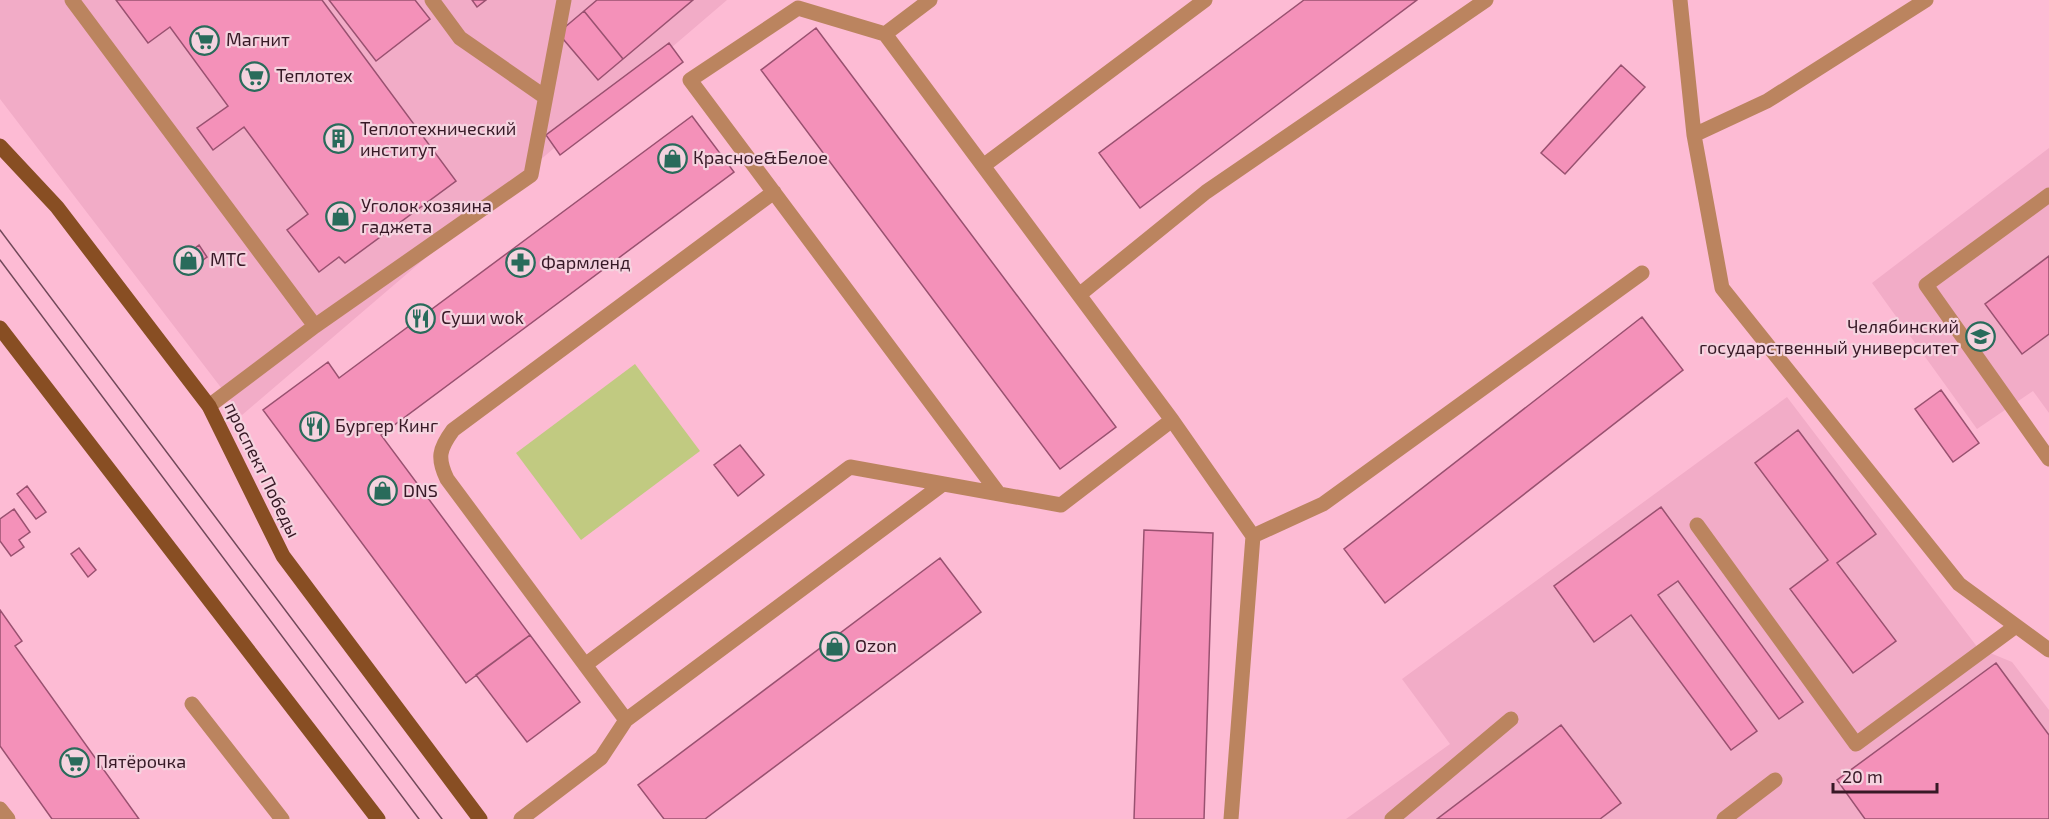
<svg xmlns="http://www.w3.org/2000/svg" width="2049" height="819" font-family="'Exo 2',sans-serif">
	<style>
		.built { fill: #f2acc7 }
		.green { fill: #c1ca81 }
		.building { fill: #f491b9; stroke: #995170; stroke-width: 1.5 }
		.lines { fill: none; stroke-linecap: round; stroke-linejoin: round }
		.minor { stroke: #bb845f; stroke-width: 15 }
		.major { stroke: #884e23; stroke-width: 15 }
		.tram { stroke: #72495a; stroke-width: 1.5 }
		.labels { text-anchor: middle; stroke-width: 4.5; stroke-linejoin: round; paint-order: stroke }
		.poi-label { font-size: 18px; fill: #371926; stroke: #f5d3df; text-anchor: start }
		.street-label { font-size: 18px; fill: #371926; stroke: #f5d3df }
	</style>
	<rect width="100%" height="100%" fill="#fdbbd4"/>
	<path class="built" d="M0,0h727l-485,415 -242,-316z
		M2049,148v265l-16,-22 -56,38 -105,-146z
		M1787,397l191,251 34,14 37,48v109h-703l104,-75 -48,-65z"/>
	<path class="green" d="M635,364l65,87 -119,89 -65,-87z"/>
	<path class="building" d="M116,0h206l134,181 -111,82 -6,-6 -20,15 -32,-42 21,-16 -64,-87 -31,23 -16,-22 31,-22 -58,-79 -22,16z
		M329,0h86l15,19 -54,42z
		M472,0h14l-9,7z
		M597,0h96l-70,59 -39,-48z
		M1304,0h113l-277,208 -41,-55z
		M584,11l39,48 -25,21 -40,-47z
		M816,28l300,399 -56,42 -299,-399z
		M669,43l14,19 -123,93 -14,-20z
		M1621,65l24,22 -80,87 -24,-21z
		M692,116l42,56 -353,263 149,200 -64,48 -203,-273 65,-48 11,16z
		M199,245l8,12 -23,17 -8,-12z
		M2049,256v78l-27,20 -37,-50z
		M1642,317l41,53 -298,233 -41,-54z
		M1941,390l38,53 -26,19 -38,-53z
		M1798,430l78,104 -39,29 59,78 -43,32 -63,-84 38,-29 -73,-97z
		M740,445l24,30 -26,21 -24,-31z
		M27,486l19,26 -10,7 -19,-25z
		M1661,507l142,195 -24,17 -101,-138 -20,14 99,136 -26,19 -100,-135 -37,27 -40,-56z
		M14,509l16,23 -11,8 5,7 -13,9 -11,-15v-22z
		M1144,530l69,3 -9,286h-70z
		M79,548l17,22 -8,7 -17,-23z
		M940,558l41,54 -276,207h-41l-26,-34z
		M0,610l22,31 -7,5 124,173h-87l-52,-73z
		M530,635l50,67 -53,40 -51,-67z
		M1996,663l53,72v84h-184l-28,-39z
		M1561,725l60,78 -21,16h-163z"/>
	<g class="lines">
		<path class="minor" d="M72,0l243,326 -106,80
			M432,0l28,38 85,59
			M930,0l-45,34 287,386 81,116 -22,283
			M1680,0l14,135 28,153 237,296 90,66
			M885,34l-87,-26 -108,72 309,414
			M1694,135l73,-34 159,-101
			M983,166l222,-166
			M2049,195l-123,90 123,174
			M1079,295l127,-103 280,-192
			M315,326l216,-151 33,-175
			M1697,525l159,219 160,-118
			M1253,536l70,-32 319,-231
			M585,665l265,-198 211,38 111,-85
			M192,704l90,115
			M626,720l317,-236
			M0,809l8,10
			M521,819l80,-61 25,-38 -179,-241c-10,-21 -8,-30 6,-49l321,-238
			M1392,819l119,-100
			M1724,819l51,-39"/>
		<path class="major" d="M0,146l57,61 152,199 74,150 197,263
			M0,328l378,491"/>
		<path class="tram" d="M0,230l442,589
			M0,260l419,559"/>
	</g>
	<defs>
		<symbol id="supermarket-ring" viewBox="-11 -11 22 22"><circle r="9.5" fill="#f5d3df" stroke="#296b5b" stroke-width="1.5"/><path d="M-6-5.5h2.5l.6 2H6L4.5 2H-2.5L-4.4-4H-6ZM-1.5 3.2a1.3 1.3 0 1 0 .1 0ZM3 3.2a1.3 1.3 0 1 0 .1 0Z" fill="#296b5b"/></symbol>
		<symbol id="building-ring" viewBox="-11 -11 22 22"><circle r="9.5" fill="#f5d3df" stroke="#296b5b" stroke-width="1.5"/><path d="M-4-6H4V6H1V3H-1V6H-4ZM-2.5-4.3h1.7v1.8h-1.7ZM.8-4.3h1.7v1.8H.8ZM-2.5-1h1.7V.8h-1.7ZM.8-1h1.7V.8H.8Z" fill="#296b5b"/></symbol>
		<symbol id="shop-ring" viewBox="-11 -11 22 22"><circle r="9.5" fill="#f5d3df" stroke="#296b5b" stroke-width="1.5"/><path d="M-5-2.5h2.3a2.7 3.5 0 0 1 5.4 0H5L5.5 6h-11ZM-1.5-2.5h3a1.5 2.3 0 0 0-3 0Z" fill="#296b5b"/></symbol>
		<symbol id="pharmacy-ring" viewBox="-11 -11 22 22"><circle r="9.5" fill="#f5d3df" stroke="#296b5b" stroke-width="1.5"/><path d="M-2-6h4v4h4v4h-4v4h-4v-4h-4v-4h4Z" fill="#296b5b"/></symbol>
		<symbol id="restaurant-ring" viewBox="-11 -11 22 22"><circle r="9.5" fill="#f5d3df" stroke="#296b5b" stroke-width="1.5"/><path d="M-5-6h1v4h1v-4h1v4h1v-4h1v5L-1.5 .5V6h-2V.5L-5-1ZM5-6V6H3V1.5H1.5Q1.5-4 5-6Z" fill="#296b5b"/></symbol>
		<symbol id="university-ring" viewBox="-11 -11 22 22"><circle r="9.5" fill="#f5d3df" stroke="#296b5b" stroke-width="1.5"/><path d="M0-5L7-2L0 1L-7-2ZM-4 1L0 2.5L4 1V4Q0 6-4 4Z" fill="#296b5b"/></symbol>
	</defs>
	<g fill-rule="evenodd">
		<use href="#supermarket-ring" x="188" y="24" width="33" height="33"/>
		<use href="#supermarket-ring" x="238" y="60" width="33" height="33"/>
		<use href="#building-ring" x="322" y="122" width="33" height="33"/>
		<use href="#shop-ring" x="656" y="142" width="33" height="33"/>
		<use href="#shop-ring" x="324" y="200" width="33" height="33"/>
		<use href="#shop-ring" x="172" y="244" width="33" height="33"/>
		<use href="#pharmacy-ring" x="504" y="246" width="33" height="33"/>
		<use href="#restaurant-ring" x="404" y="302" width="33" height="33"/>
		<use href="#university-ring" x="1964" y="320" width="33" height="33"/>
		<use href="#restaurant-ring" x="298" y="410" width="33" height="33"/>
		<use href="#shop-ring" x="366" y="474" width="33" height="33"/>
		<use href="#shop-ring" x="818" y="630" width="33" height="33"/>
		<use href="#supermarket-ring" x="58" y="746" width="33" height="33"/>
	</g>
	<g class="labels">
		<g class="poi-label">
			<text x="226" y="46">Магнит</text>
			<text x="276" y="82">Теплотех</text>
			<text x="360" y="135">Теплотехнический<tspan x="360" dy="21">институт</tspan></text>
			<text x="693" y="164">Красное&amp;Белое</text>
			<text x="361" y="212">Уголок хозяина<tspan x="361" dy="21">гаджета</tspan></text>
			<text x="210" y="266">МТС</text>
			<text x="541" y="269">Фармленд</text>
			<text x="441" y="324">Суши wok</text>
			<text x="1959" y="333" text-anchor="end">Челябинский<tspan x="1959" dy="21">государственный университет</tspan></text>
			<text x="335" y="432">Бургер Кинг</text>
			<text x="403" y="497">DNS</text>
			<text x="855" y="652">Ozon</text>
			<text x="96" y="768">Пятёрочка</text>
		</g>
		<g class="street-label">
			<text transform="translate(262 470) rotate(64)" y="6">проспект Победы</text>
		</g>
	</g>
	<path d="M1833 783v9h104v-9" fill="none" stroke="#371926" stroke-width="3"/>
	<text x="1842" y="783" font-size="18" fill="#371926" stroke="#f5d3df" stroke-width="4.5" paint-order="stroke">20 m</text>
</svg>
